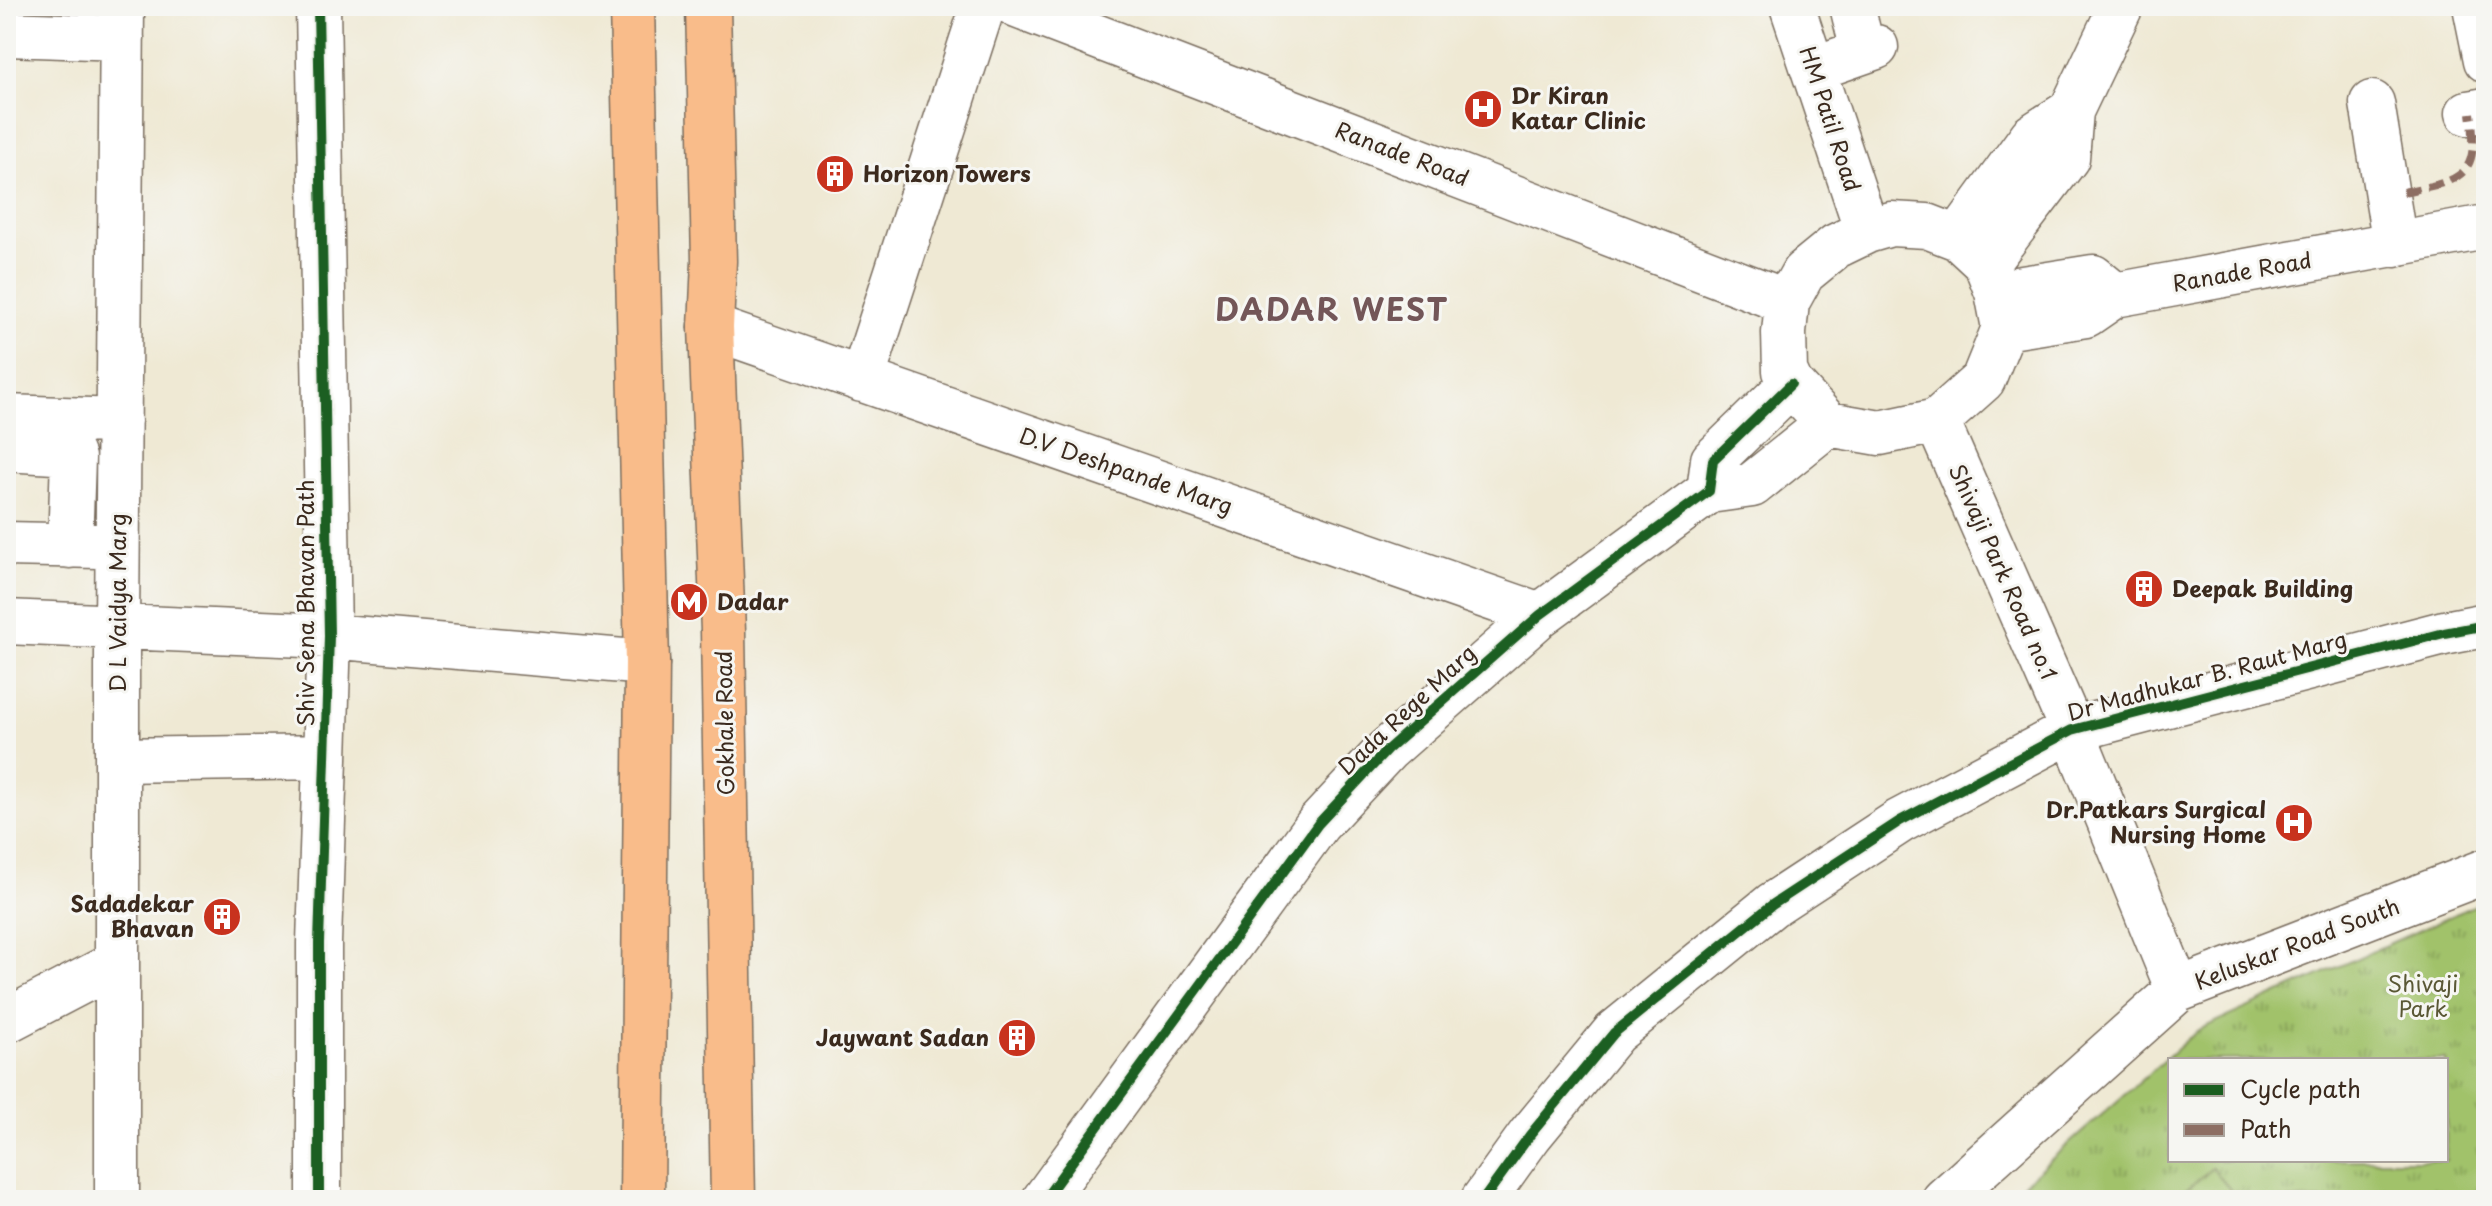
<svg xmlns="http://www.w3.org/2000/svg" width="2492" height="1206" font-family="'Playpen Sans',sans-serif">
	<style>
		.built { fill: #f3cfdf }
		.park { fill: url(#park-tufts); stroke: #6e7644; stroke-width: 2; fill-rule: evenodd }
		.garden { fill: #a1c26b; stroke: #6e7644; stroke-width: 2 }
		.lines { fill: none; stroke-linecap: round; stroke-linejoin: round }
		.minor-casing { stroke: #7a6d5e; stroke-width: 47 }
		.major-casing { stroke: #7a6d5e; stroke-width: 47 }
		.minor { stroke: #fff; stroke-width: 44 }
		.major { stroke: #f9bc8a; stroke-width: 44 }
		.quiet { stroke: #8d6e63; stroke-width: 8; stroke-dasharray: 16 8; stroke-linecap: butt }
		.cycleway-casing { stroke: #f6f6f2; stroke-width: 15 }
		.cycleway { stroke: #1b5e20; stroke-width: 10 }
		.labels { text-anchor: middle; stroke-width: 6; stroke-linejoin: round; paint-order: stroke }
		.poi-label { font-size: 22px; font-weight: bold; fill: #3b2a1e; stroke: #f6f6f2; text-anchor: start }
		.street-label { font-size: 22px; fill: #3b2a1e; stroke: #f6f6f2 }
		.park-label { font-size: 22px; fill: #5a5835; stroke: #f6f6f2 }
		.district-label { font-size: 30px; font-weight: bold; letter-spacing: 2px; fill: #735658; stroke: #f6f6f2 }
	</style>
	<defs>
		<pattern id="park-tufts" width="24" height="20" patternUnits="userSpaceOnUse" patternTransform="scale(2)"><rect width="24" height="20" fill="#a1c26b"/><path d="M3 7l-1-3M5 7V3M7 7l1-3M15 17l-1-3M17 17v-4M19 17l1-3" fill="none" stroke="#849e57"/></pattern>
	</defs>
	<rect width="100%" height="100%" fill="#f6f6f2"/>
	<filter id="ink" filterUnits="userSpaceOnUse"><feTurbulence type="fractalNoise" baseFrequency=".0125" numOctaves="2"/><feDisplacementMap in="SourceGraphic" scale="16" xChannelSelector="R" yChannelSelector="G"/><feConvolveMatrix kernelMatrix="1 2 1 2 8 2 1 2 1" color-interpolation-filters="sRGB"/></filter>
	<filter id="wash" filterUnits="userSpaceOnUse"><feTurbulence type="fractalNoise" baseFrequency=".006" numOctaves="4" result="noise"/><feDisplacementMap in="SourceGraphic" scale="32" xChannelSelector="R" yChannelSelector="G"/><feGaussianBlur stdDeviation="1.8" result="paint"/><feColorMatrix in="noise" values="0 0 0 0 0 0 0 0 0 0 0 0 0 0 0 0 0 1.4 0 .05"/><feComposite in="paint" operator="in"/></filter>
	<g filter="url(#wash)">
		<rect width="100%" height="100%" fill="#efe9d4"/>
		<path class="built" d="M479,6h83v10l-83,-8z"/>
		<path class="park" d="M2486,900v300h-481l193,-170zM2170,1060h276v100h-276z"/>
		<path class="garden" d="M2212,1168l27,32h-65z"/>
	</g>
	<g filter="url(#ink)">
		<g class="lines">
			<defs>
				<path id="minor" d="M318,6l11,630 -10,307v257
					M1017,6l770,296
					M1792,6l75,225
					M1852,6l11,45
					M2475,6l11,54
					M6,34l116,4
					M1813,69l63,-22
					M2372,103l23,142
					M2468,113l18,-3
					M1891,224l36,2 31,12 28,26 11,28 7,36 -21,52 -46,41 -57,12 -52,-9 -37,-40 -6,-13 -1,-38 3,-31 16,-29 33,-27 31,-15z
					M1958,238l74,-102 39,-25
					M1986,264l81,-106 4,-47 50,-105
					M1997,292l96,-15 22,18
					M711,327l829,288
					M2004,328l82,-13 29,-20 371,-68
					M862,380l121,-374
					M6,417l113,4
					M1937,421l135,309 106,260
					M6,449l65,4 2,5 -3,88
					M1709,491l43,-6 76,-61
					M6,544l93,2
					M6,622l323,14 318,27
					M117,760l208,-3
					M6,1021l111,-58
					M117,1200v-573l5,-621
					M1044,1200l274,-376 69,-74 153,-135 169,-124 4,-31 78,-76
					M1483,1200l47,-65 84,-102 158,-128 128,-84 172,-91 372,-97 42,-8
					M1944,1200l234,-210 308,-119"/>
				<path id="major" d="M632,6l15,657 -5,537
					M708,6l6,255 -3,66 12,304 10,569"/>
			</defs>
			<use href="#minor" class="minor-casing"/>
			<use href="#major" class="major-casing"/>
			<use href="#minor" class="minor"/>
			<use href="#major" class="major"/>
			<path class="quiet" d="M2403,192c58,-12 77,-13 68,-79"/>
			<defs>
				<path id="cycleway" d="M318,6l11,630 -10,307v257
					M1044,1200l274,-376 69,-74 153,-135 169,-124 4,-31 78,-76
					M1483,1200l47,-65 84,-102 158,-128 128,-84 172,-91 372,-97 42,-8"/>
			</defs>
			<use href="#cycleway" class="cycleway-casing"/>
			<use href="#cycleway" class="cycleway"/>
		</g>
	</g>
	<defs>
		<symbol id="hospital-disc" viewBox="-11 -11 22 22"><circle r="9.5" fill="#c8321e" stroke="#f6f6f2"/><path d="M-5-5h3v3.5h4V-5h3V5h-3V1.5h-4V5h-3Z" fill="#fff"/></symbol>
		<symbol id="building-disc" viewBox="-11 -11 22 22"><circle r="9.5" fill="#c8321e" stroke="#f6f6f2"/><path d="M-4-6H4V6H1V3H-1V6H-4ZM-2.5-4.3h1.7v1.8h-1.7ZM.8-4.3h1.7v1.8H.8ZM-2.5-1h1.7V.8h-1.7ZM.8-1h1.7V.8H.8Z" fill="#fff"/></symbol>
		<symbol id="metro-disc" viewBox="-11 -11 22 22"><circle r="9.5" fill="#c8321e" stroke="#f6f6f2"/><path d="M-5.5 5V-5H-3L0 0L3-5H5.5V5H3V-.5L0 4L-3-.5V5Z" fill="#fff"/></symbol>
	</defs>
	<g fill-rule="evenodd">
		<use href="#hospital-disc" x="1461" y="87" width="44" height="44"/>
		<use href="#building-disc" x="813" y="152" width="44" height="44"/>
		<use href="#building-disc" x="2122" y="567" width="44" height="44"/>
		<use href="#metro-disc" x="667" y="580" width="44" height="44"/>
		<use href="#hospital-disc" x="2272" y="801" width="44" height="44"/>
		<use href="#building-disc" x="200" y="895" width="44" height="44"/>
		<use href="#building-disc" x="995" y="1016" width="44" height="44"/>
	</g>
	<g class="labels">
		<g class="poi-label">
			<text x="1511" y="104">Dr Kiran<tspan x="1511" dy="25">Katar Clinic</tspan></text>
			<text x="863" y="182">Horizon Towers</text>
			<text x="2172" y="597">Deepak Building</text>
			<text x="717" y="610">Dadar</text>
			<text x="2266" y="818" text-anchor="end">Dr.Patkars Surgical<tspan x="2266" dy="25">Nursing Home</tspan></text>
			<text x="194" y="912" text-anchor="end">Sadadekar<tspan x="194" dy="25">Bhavan</tspan></text>
			<text x="989" y="1046" text-anchor="end">Jaywant Sadan</text>
		</g>
		<g class="street-label">
			<text transform="translate(1830 119) rotate(72)" y="8">HM Patil Road</text>
			<text transform="translate(1402 154) rotate(21)" y="8">Ranade Road</text>
			<text transform="translate(2242 272) rotate(-10)" y="8">Ranade Road</text>
			<text transform="translate(1126 471) rotate(19)" y="8">D.V Deshpande Marg</text>
			<text transform="translate(2003 572) rotate(66)" y="8">Shivaji Park Road no.1</text>
			<text transform="translate(118 603) rotate(-90)" y="8">D L Vaidya Marg</text>
			<text transform="translate(306 603) rotate(-90)" y="8">Shiv Sena Bhavan Path</text>
			<text transform="translate(2207 676) rotate(-15)" y="8">Dr Madhukar B. Raut Marg</text>
			<text transform="translate(1407 710) rotate(-43)" y="8">Dada Rege Marg</text>
			<text transform="translate(725 723) rotate(-91)" y="8">Gokhale Road</text>
			<text transform="translate(2297 944) rotate(-21)" y="8">Keluskar Road South</text>
		</g>
		<g class="park-label">
			<text x="2423" y="992">Shivaji<tspan x="2423" dy="25">Park</tspan></text>
		</g>
		<g class="district-label">
			<text x="1332" y="321">DADAR WEST</text>
		</g>
	</g>
	<rect width="2492" height="1206" fill="none" stroke="#f6f6f2" stroke-width="32"/>
	<rect x="2168" y="1058" width="280" height="104" fill="#f6f6f2" stroke="#aba49d" stroke-width="2"/>
	<rect x="2184" y="1084" width="40" height="12" fill="#1b5e20" stroke="#aba49d" stroke-width="2"/>
	<text x="2240" y="1098" font-size="24" fill="#3b2a1e">Cycle path</text>
	<rect x="2184" y="1124" width="40" height="12" fill="#8d6e63" stroke="#aba49d" stroke-width="2"/>
	<text x="2240" y="1138" font-size="24" fill="#3b2a1e">Path</text>
</svg>
